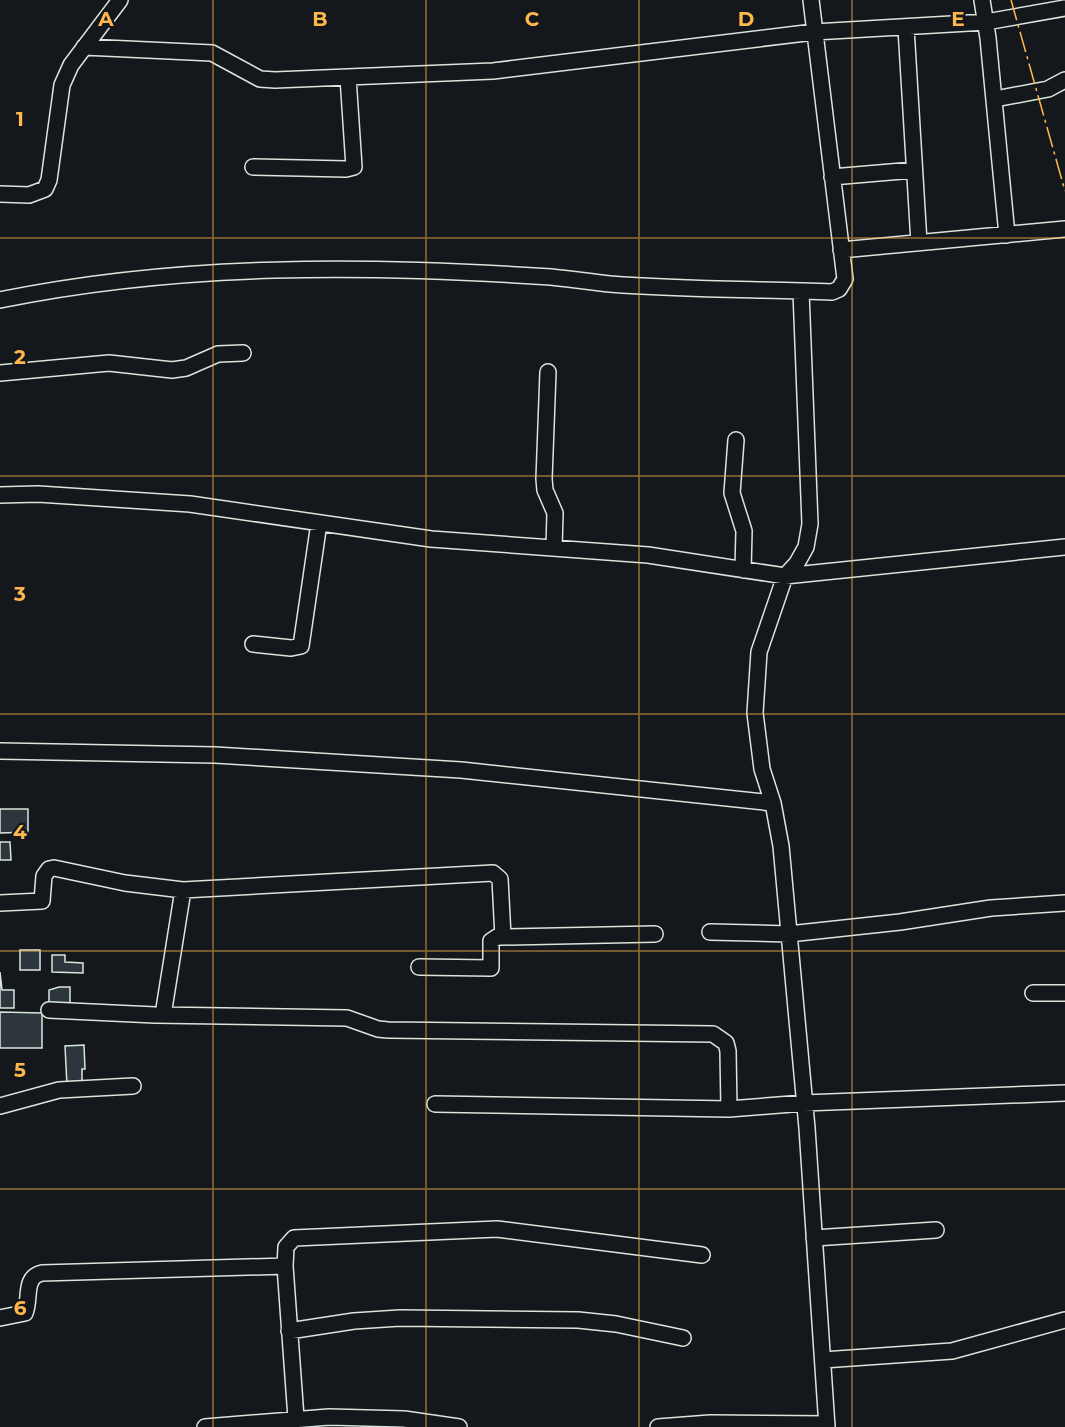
<svg xmlns="http://www.w3.org/2000/svg" width="1065" height="1427" font-family="Montserrat,sans-serif">
	<style>
		.building { fill: #2c363c; stroke: #d8e6dc; stroke-width: 1.5 }
		.lines { fill: none; stroke-linecap: round; stroke-linejoin: round }
		.minor-casing { stroke: #d8e6dc; stroke-width: 18 }
		.minor { stroke: #14181c; stroke-width: 15 }
		.power { stroke: #ffb74d; stroke-width: 1.5; stroke-dasharray: 21 4.5 3 4.5; stroke-linecap: butt }
		.grid { fill: none; stroke: #ffb74d; stroke-width: 1.5; stroke-opacity: 0.55 }
		.grid-label { font-size: 20px; text-anchor: middle; font-weight: bold; fill: #ffb74d; stroke: #14181c; stroke-width: 4.5; stroke-linejoin: round; paint-order: stroke }
	</style>
	<rect width="100%" height="100%" fill="#14181c"/>
	<path class="building" d="M0,809h28v23l-28,1z
		M0,842h10l1,18h-11z
		M20,950h20v20h-20z
		M52,955h13v7l18,1v10l-31,-1z
		M0,972l2,18h12v18h-14z
		M59,987h11v22h-21v-19z
		M0,1012l42,1v35h-42z
		M84,1045l1,24h-3v16l-15,1 -2,-40z"/>
	<g class="lines">
		<defs>
			<path id="minor" d="M982,0l6,38 19,197
				M906,28l13,215
				M84,47l128,6 48,26 15,1 218,-9 321,-39 172,-10 79,-14
				M995,99l53,-10 17,-9
				M253,167l93,2 8,-2 -6,-90
				M832,177l82,-7
				M0,194l29,1 16,-6 4,-9 13,-95 9,-20 49,-65
				M841,250l224,-21
				M801,292l9,232 -4,23 -9,16 -12,13 -26,76 -4,61 7,56 11,34 8,43 26,282 20,299
				M0,300c181,-37 367,-35 551,-23 20,2 40,5 59,7 74,6 148,5 222,8l7,-3 6,-10 -34,-279
				M548,372l-4,107 1,11 10,23 -1,35
				M0,373l109,-10 63,7 14,-2 32,-14 25,-1
				M736,440l-4,53 12,38 -1,39
				M0,495l38,-1 152,10 241,35 217,16 137,21 280,-29
				M253,644l38,4 10,-2 18,-123
				M0,751l215,4 246,15 312,33
				M0,903l42,-2 2,-25 5,-7 5,-1 71,15 58,7 310,-17 7,6 3,58 152,-3
				M710,932l79,2 111,-12 91,-14 74,-5
				M419,967l72,1v-27l6,-4h6
				M1033,993h32
				M49,1010l106,5 192,3 31,11 10,1 325,4 13,9 2,8 1,58 75,-6 261,-10
				M163,1015l20,-125
				M435,1104l294,5
				M0,1106l59,-16 74,-4
				M814,1238l122,-8
				M0,1318l25,-5c6,-14 -2,-36 17,-40l243,-7
				M289,1331l65,-10 46,-3 178,2 38,4 67,14
				M823,1360l129,-9 113,-31
				M296,1418l-11,-152 1,-19 8,-9 203,-9 205,26
				M205,1427l124,-10 75,2 55,8
				M658,1427l52,-4 117,1"/>
		</defs>
		<use href="#minor" class="minor-casing"/>
		<use href="#minor" class="minor"/>
		<path class="power" d="M1011,0l54,191"/>
	</g>
	<path class="grid" d="M213,0v1427M426,0v1427M639,0v1427M852,0v1427M0,238h1065M0,476h1065M0,714h1065M0,951h1065M0,1189h1065"/>
	<g class="grid-label">
		<text x="106" y="26">A</text>
		<text x="320" y="26">B</text>
		<text x="532" y="26">C</text>
		<text x="746" y="26">D</text>
		<text x="958" y="26">E</text>
		<text x="20" y="126">1</text>
		<text x="20" y="364">2</text>
		<text x="20" y="601">3</text>
		<text x="20" y="839">4</text>
		<text x="20" y="1077">5</text>
		<text x="20" y="1315">6</text>
	</g>
</svg>
